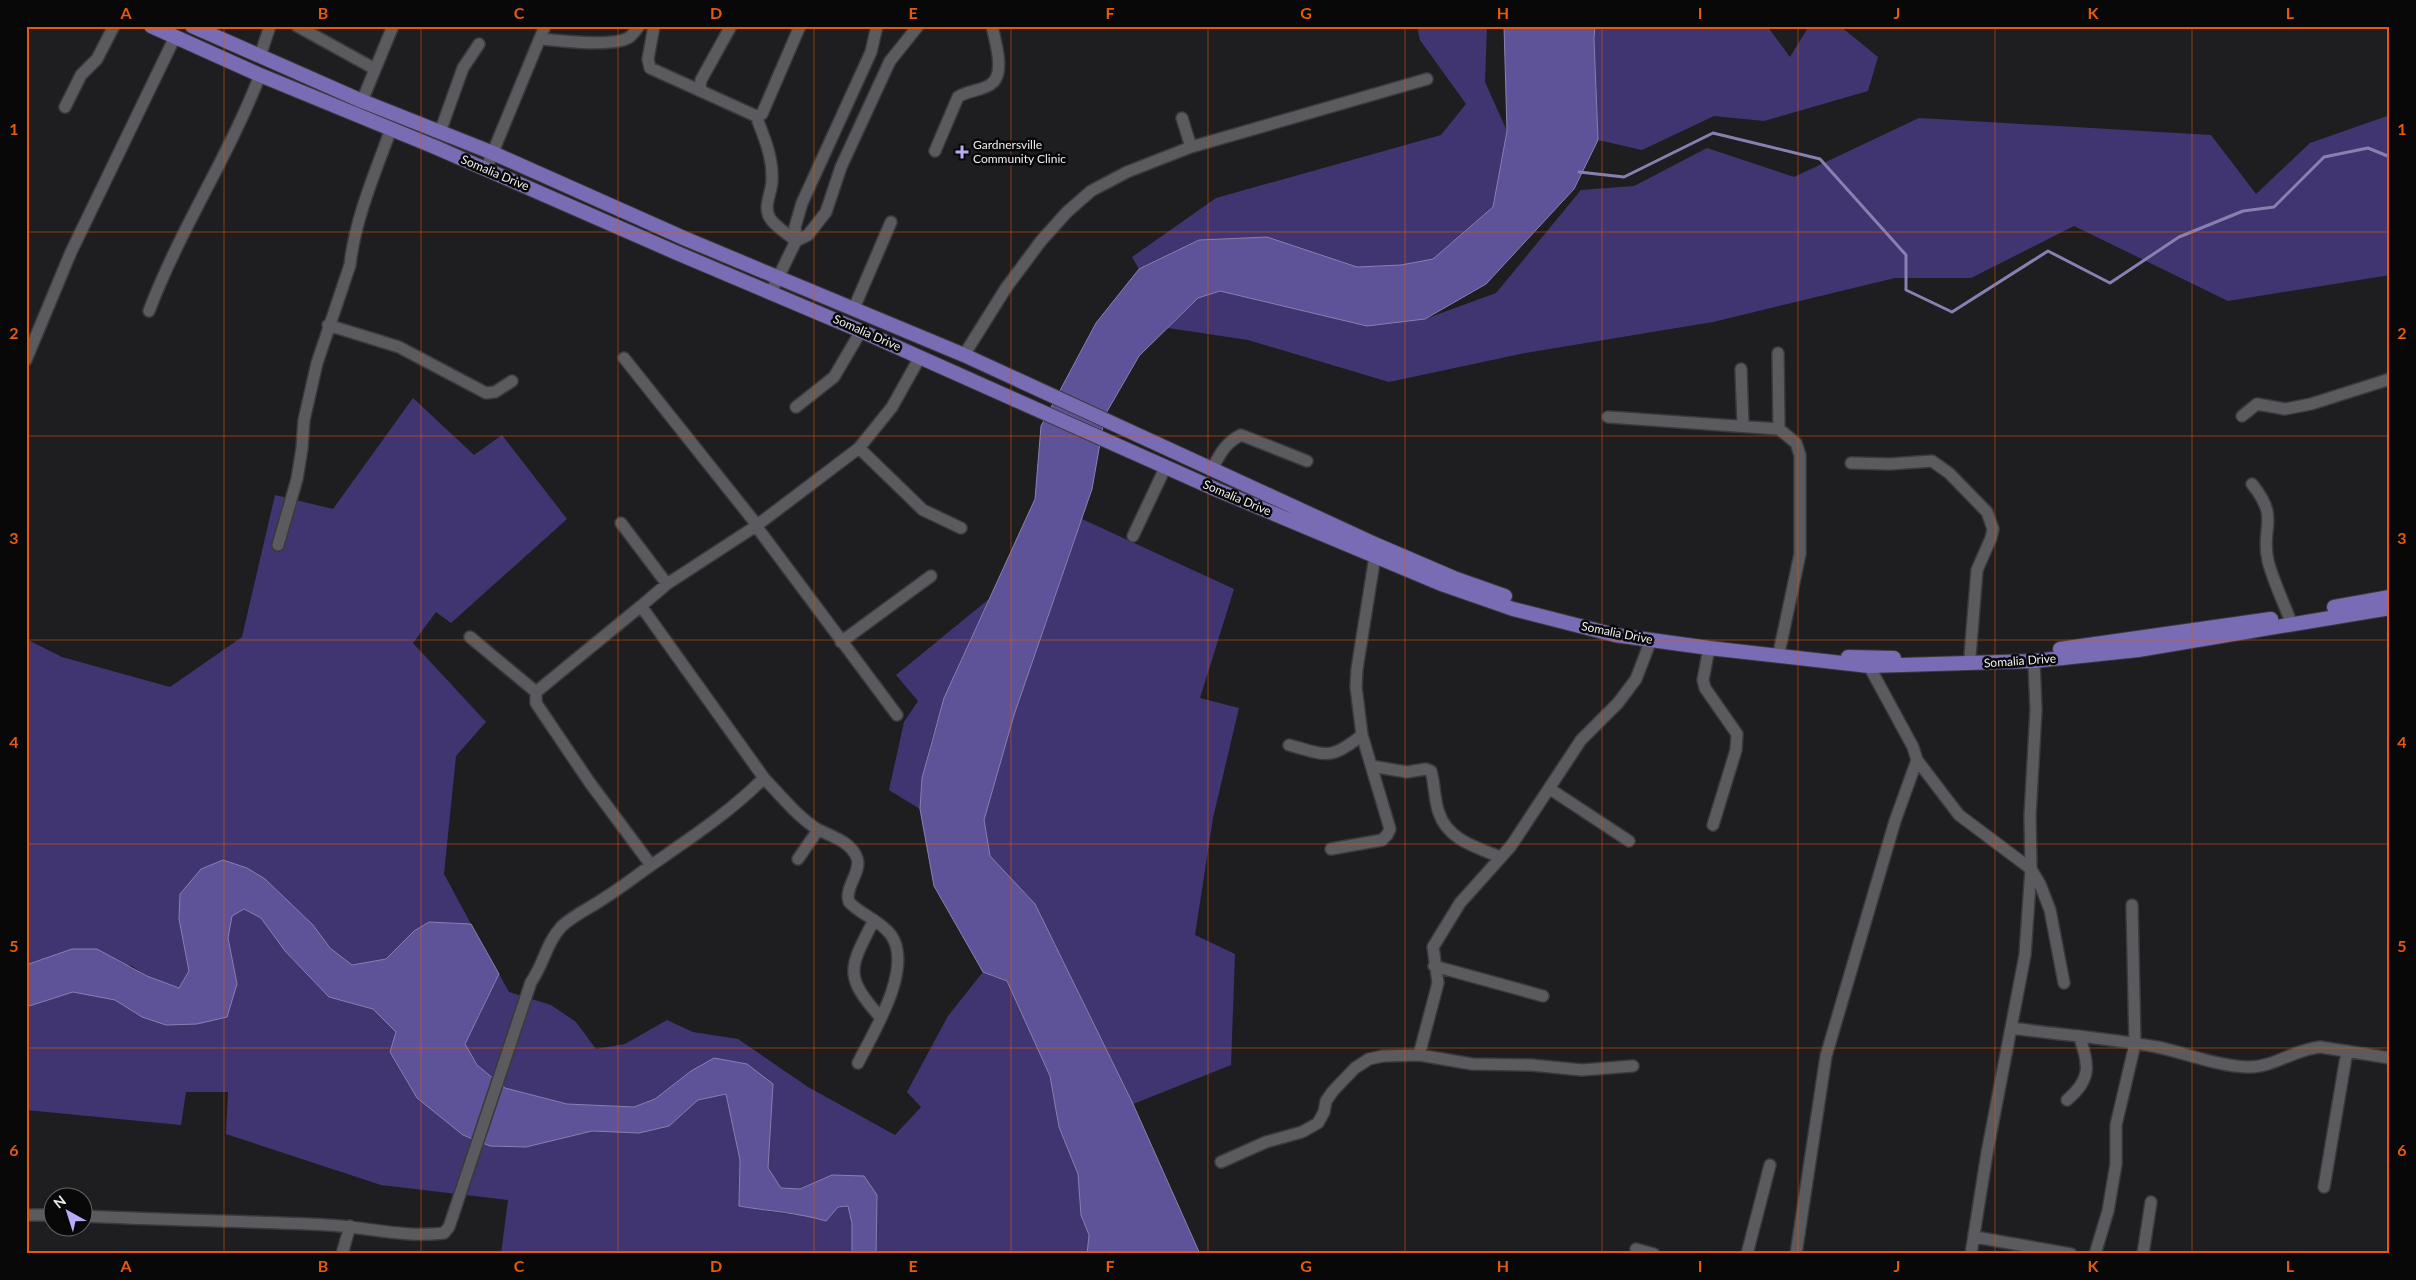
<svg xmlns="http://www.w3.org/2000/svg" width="2416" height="1280" font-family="Lato,sans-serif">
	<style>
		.green { fill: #403571 }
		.water { fill: #5e5299; stroke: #8980b2 }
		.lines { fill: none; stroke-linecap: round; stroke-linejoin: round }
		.stream { stroke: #8980b2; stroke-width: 3 }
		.minor-casing { stroke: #3a3a3c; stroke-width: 14 }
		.major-casing { stroke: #3a3a3c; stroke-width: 16 }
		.minor { stroke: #5b5a5e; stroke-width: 11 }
		.major { stroke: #796bb4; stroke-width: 14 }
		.grid { fill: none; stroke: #e8590c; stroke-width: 1; stroke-opacity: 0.55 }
		.poi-dot { fill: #b6acf8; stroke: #080809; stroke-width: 2 }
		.labels { text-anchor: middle; stroke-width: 5; stroke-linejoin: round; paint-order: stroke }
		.poi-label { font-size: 12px; fill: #edecee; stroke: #080809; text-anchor: start }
		.street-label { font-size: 12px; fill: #edecee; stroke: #080809 }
		.neatline { fill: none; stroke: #e8590c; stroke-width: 2 }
		.grid-label { font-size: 16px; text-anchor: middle; font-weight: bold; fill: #e8590c }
	</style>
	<rect width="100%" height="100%" fill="#1e1e21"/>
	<path class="green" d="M1417,26h70l-2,56 22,49 -14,76 -60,52 -32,6 -44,2 -90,-30 -68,3 -60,29 -7,-12 84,-59 225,-63 25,-31 -46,-64z
		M1595,26h172l23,31 19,-31h31l38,31 -10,34 -104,30 -50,-5 -72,34 -44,-10 -4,-101z
		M2390,115v160l-162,26 -154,-75 -103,52h-76l-182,44 -188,31 -136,29 -141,-42 -80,-12 30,-30 22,-7 147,35 58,-7 71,-26 85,-103 53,-4 73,-38 87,29 125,-59 292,17 45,59 54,-51z
		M413,398l61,57 28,-20 65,84 -116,104 -15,-11 -23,31 73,79 -30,34 -12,118 27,50 -42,-2 -15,9 -28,28 -34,6 -22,-17 -17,-23 -48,-46 -86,40 10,52 -10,17 -32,-12 -15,-10 -81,-9 -25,8v-326l36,18 108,30 72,-50 33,-142 58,14z
		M1082,519l152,70 -34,109 39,10 -26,110 -18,117 40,19 -4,111 -98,39 -98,-200 -45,-48 -6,-36 30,-105z
		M989,599c-31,68 -65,134 -69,210l-31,-19 15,-68 14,-21 -22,-26z
		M244,909l17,9 24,33 44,46 44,12 23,23 -6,20 27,46 73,48 36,1 66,-16 47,2 30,-7 29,-26 28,-6 14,66 -1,46 47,8 23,1 17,6 12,-14 10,-1 4,17v31h-351l7,-54 -127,-15 -155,-51 2,-42h-42l-5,33 -155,-15v-103l47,-15 42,8 27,17 95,-33 -9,-46 4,-22z
		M983,972l24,9 43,95 9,51 19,47 3,41 8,20 -2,19h-211l1,-59 -45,-20 -32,14 -19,-1 -13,-20 5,-84 -82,-13 -36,28 -21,8 -67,-3 -62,-16 -28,-23 -12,-21 34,-70 10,18 42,13 25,17 20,27 29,-5 42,-24 26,12 45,7 70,48 87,48 26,-28 -14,-15 41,-76z"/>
	<path class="water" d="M1504,26h91l-1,13 4,101 -24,49 -88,95 -61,35 -58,7 -147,-35 -22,7 -59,58 -34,59 -13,74 -78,226 -30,105 6,36 45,48 98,200 67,150h-113l2,-19 -8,-20 -3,-41 -19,-47 -9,-51 -43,-95 -24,-9 -49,-86 -14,-77 2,-31 22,-80 91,-199 6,-73 55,-103 43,-54 60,-29 68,-3 90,30 44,-2 32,-6 60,-52 14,-76z
		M223,860l24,8 18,11 48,46 17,23 22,17 34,-6 28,-28 15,-9 42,2 28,50 -34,70 12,21 28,23 62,16 67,3 21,-8 36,-28 23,-13 33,6 26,20 -5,84 13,20 19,1 32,-14 32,1 13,19 -1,59h-24v-31l-4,-17 -10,1 -12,14c-26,-8 -59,-10 -87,-15l1,-46 -14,-66 -28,6 -29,26 -30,7 -47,-2 -66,16 -36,-1 -27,-11 -46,-37 -27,-46 6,-20 -23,-23 -44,-12 -44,-46 -24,-33 -17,-9 -12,7 -4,22 9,46 -10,33 -30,7 -31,1 -24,-8 -27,-17 -42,-8 -47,15v-42l46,-16h25l50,27 32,12 10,-17 -10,-52 1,-25 21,-25z"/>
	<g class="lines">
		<path class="stream" d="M1579,172l45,5 89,-44 107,26 86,96v35l46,22 96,-61 62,32 69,-46 64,-26 31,-4 50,-50 44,-9 22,9"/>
		<defs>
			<path id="minor" d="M297,26l78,43
				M654,26l-6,33 2,9 106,48 6,-2 38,-88
				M541,39c19,2 70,8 87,-1 4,-2 8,-8 11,-12
				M260,56l10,-30
				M703,92l-3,-5 1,-7 30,-54
				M362,101l31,-75
				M65,107l16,-32 16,-16 17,-33
				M756,116c8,21 17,41 16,64 0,14 -11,28 0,41 6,7 17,14 24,20
				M1182,118l9,29
				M440,132l23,-64 16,-24
				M935,151l23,-54c10,-7 24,-6 33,-13 15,-10 4,-43 1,-58
				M486,169l59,-143
				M796,241l12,-6 18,-23 15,-45 49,-106 28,-35
				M771,292l25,-51 -1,-14 7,-24 69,-151 6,-26
				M854,308l37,-86
				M149,311c31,-82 80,-155 111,-236
				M328,325l71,22 87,46 9,-1 17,-11
				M1778,353l1,76
				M964,355l42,-67 35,-47 26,-29 24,-21 36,-19 64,-25 236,-68
				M624,358l133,167
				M26,360l45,-108 104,-215
				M1741,369l2,57
				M796,407l38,-30 27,-46
				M2242,416l15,-12 28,5 26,-5 79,-25
				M1608,417l171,12 17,14 4,12v99l-20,94
				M859,448l64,62 38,18
				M1851,463l39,1 42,-3 17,12 38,39 6,17 -2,9 -14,32 -7,86
				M1212,469c8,-15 13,-26 29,-34l66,26
				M2252,484c29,36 8,42 16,77 5,19 14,38 21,56
				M621,523l46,61
				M756,526l141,189
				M1133,536l33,-70
				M278,545l19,-66 5,-31 2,-28 13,-57 33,-98c5,-46 25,-92 41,-136
				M641,606l-105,86v11l54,80 61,82
				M470,637l66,55
				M841,642l90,-66
				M1709,648l-6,32 2,8 32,46 -1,16 -23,75
				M1289,745c37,10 41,16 73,-10
				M1917,760l42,55 72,54 9,15 10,26 14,73
				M1371,766l36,6 19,-3 5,2c4,14 3,29 8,42 9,27 37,34 61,44
				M764,778c16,17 33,38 53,51 13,7 34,12 40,29 5,14 -13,29 -8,44 12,13 31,18 42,33 23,33 -18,98 -33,128
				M1550,789l79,52
				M1331,849l51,-9 5,-5 3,-6 -28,-94 -6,-48 1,-18 18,-113
				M798,859l20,-29
				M874,920c-25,49 -31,55 7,98
				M1434,966l109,30
				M2012,1028c48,7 97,10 145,19 29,6 60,19 90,20 26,1 48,-18 73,-20l70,11
				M1419,1055l19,-72 -5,-36 27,-44 51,-57 70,-106 37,-37 18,-24 15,-39
				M2067,1100c24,-20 23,-35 12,-64
				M1221,1162l45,-20 36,-10 16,-9 6,-11 2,-11 7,-10 22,-23 14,-9 14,-3 36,-1 53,9 59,1 51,5 51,-4
				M2324,1187l23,-136
				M26,1215h26
				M82,1216c82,4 163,5 245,9 40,2 77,13 117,8l5,-6 82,-245c13,-18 15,-39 31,-56 13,-12 30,-19 44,-29 16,-10 31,-22 47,-33 39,-27 77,-52 111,-86l-123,-172 26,-22 89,-58 103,-78 33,-41 28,-50
				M1975,1237l96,17
				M1636,1249l18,5
				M342,1254l8,-28
				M1747,1254l23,-89
				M1796,1254l30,-198 69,-235 22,-61 -4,-13 -44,-81v-7
				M1971,1254l16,-101 38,-198 6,-86 -1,-53 6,-106 -2,-49
				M2095,1254l13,-43 8,-47v-39l19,-81 -3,-139
				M2143,1254l8,-52"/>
			<path id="major" d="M151,26l109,49 175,72 242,106 184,78 354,158 229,96 69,24 102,26 94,13 160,18 165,-5 104,-11 252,-42
				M192,26l170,75 131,52 193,86 278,116 413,190 77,33 51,18
				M2334,607l56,-10
				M2060,649l211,-30
				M1848,657l46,1"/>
		</defs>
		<use href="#minor" class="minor-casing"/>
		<use href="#major" class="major-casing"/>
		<use href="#minor" class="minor"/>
		<use href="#major" class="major"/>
	</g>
	<path class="grid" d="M224,26v1228M421,26v1228M618,26v1228M814,26v1228M1011,26v1228M1208,26v1228M1405,26v1228M1602,26v1228M1798,26v1228M1995,26v1228M2192,26v1228M26,232h2364M26,436h2364M26,640h2364M26,844h2364M26,1048h2364"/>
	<path class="poi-dot" d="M959.5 144.5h5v5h5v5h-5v5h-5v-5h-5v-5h5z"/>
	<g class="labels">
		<g class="poi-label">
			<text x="973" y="149">Gardnersville<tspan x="973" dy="14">Community Clinic</tspan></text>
		</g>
		<g class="street-label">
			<text transform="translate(495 173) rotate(23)" y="4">Somalia Drive</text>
			<text transform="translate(867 333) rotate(24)" y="4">Somalia Drive</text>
			<text transform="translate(1237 498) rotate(23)" y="4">Somalia Drive</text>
			<text transform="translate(1617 633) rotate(11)" y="4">Somalia Drive</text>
			<text transform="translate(2020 661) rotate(-4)" y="4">Somalia Drive</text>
		</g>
	</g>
	<rect width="2416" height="1280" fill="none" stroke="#080809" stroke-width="55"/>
	<g transform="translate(68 1212) rotate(321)"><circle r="24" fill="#080809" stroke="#646365"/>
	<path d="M0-4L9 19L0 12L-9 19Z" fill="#b6acf8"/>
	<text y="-8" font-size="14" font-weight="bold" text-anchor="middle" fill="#edecee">N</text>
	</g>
	<rect x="28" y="28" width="2360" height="1224" class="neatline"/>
	<g class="grid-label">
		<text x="126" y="19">A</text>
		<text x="323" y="19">B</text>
		<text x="519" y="19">C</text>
		<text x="716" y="19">D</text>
		<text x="913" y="19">E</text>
		<text x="1110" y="19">F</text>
		<text x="1306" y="19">G</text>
		<text x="1503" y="19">H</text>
		<text x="1700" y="19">I</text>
		<text x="1897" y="19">J</text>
		<text x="2093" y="19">K</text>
		<text x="2290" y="19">L</text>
		<text x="14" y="135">1</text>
		<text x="2402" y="135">1</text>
		<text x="14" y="339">2</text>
		<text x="2402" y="339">2</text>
		<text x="14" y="544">3</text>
		<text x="2402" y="544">3</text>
		<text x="14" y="748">4</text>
		<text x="2402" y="748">4</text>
		<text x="14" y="952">5</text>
		<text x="2402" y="952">5</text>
		<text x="14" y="1156">6</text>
		<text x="2402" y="1156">6</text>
		<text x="126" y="1272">A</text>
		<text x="323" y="1272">B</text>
		<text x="519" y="1272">C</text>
		<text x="716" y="1272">D</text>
		<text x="913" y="1272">E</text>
		<text x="1110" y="1272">F</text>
		<text x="1306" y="1272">G</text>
		<text x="1503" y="1272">H</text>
		<text x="1700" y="1272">I</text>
		<text x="1897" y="1272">J</text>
		<text x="2093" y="1272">K</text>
		<text x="2290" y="1272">L</text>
	</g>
</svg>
